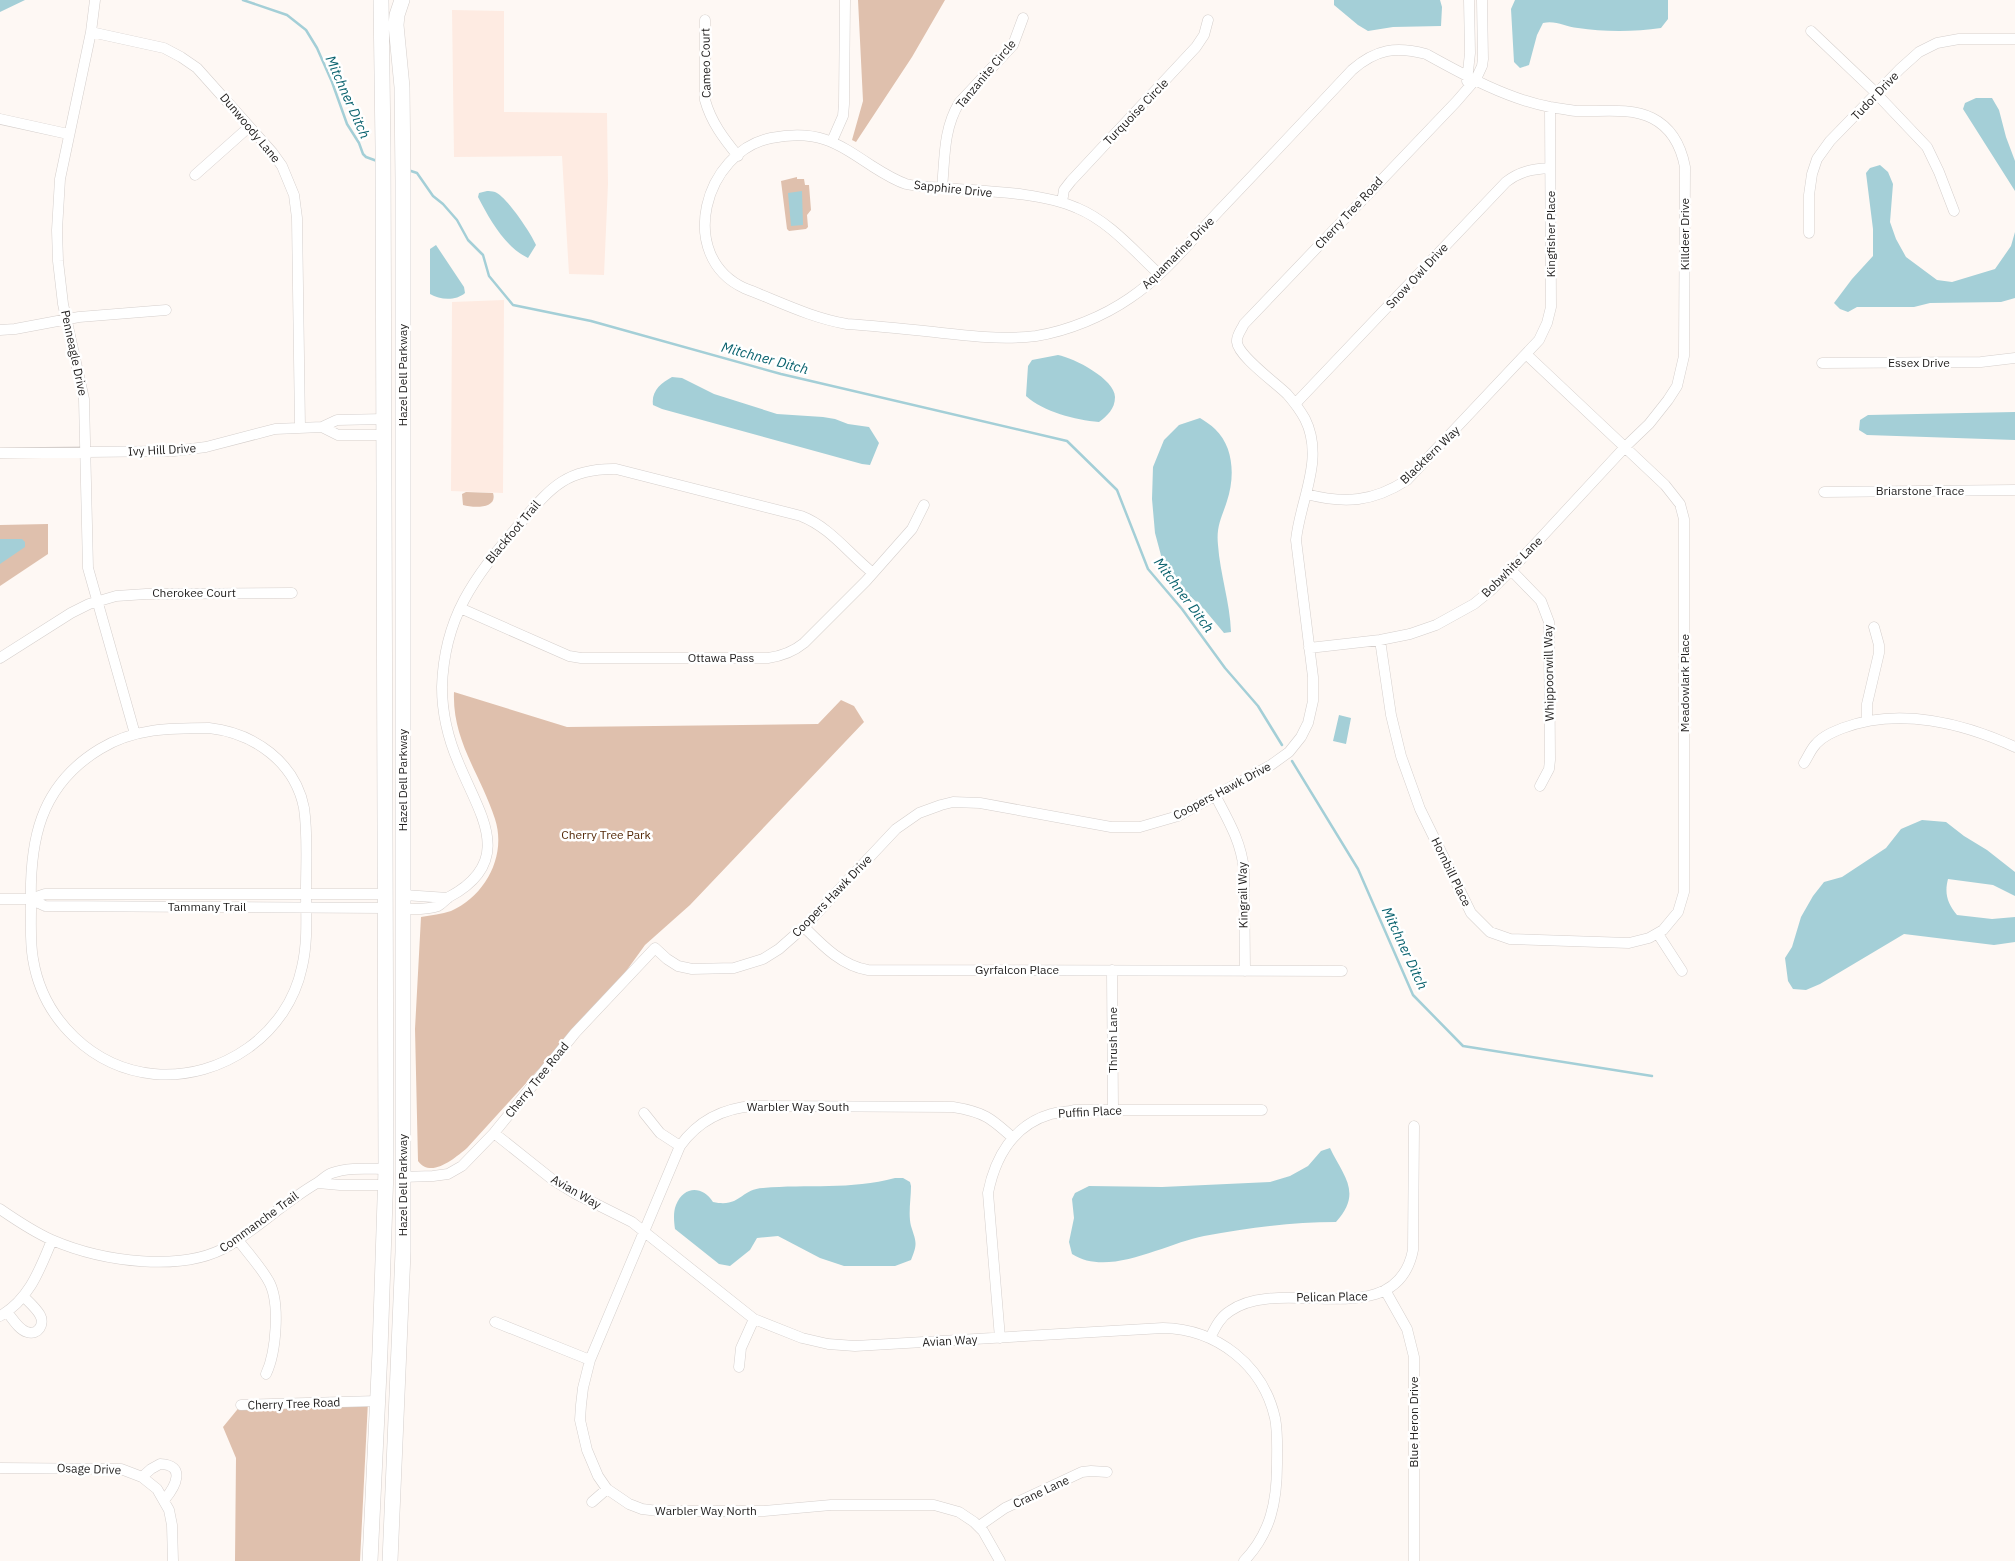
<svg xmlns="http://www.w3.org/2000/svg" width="2015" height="1561" font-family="'IBM Plex Sans',sans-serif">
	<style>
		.commercial { fill: #feebe2 }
		.green { fill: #dfc0ad }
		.water { fill: #a4cfd7 }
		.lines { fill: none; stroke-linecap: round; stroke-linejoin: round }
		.stream { stroke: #a4cfd7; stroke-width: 2.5 }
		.street-casing { stroke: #d5cfcc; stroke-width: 11 }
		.secondary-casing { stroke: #d5cfcc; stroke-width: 16 }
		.street { stroke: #fff; stroke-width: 10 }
		.secondary { stroke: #fff; stroke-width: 15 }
		.labels { text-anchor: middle; stroke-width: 5; stroke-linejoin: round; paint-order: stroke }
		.street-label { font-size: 12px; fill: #201e1d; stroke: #fff }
		.park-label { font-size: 12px; fill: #542908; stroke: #fff }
		.water-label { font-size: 14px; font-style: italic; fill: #0b636f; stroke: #fff }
	</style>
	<rect width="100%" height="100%" fill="#fef8f4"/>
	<path class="commercial" d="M452,10l52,1v101l103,1 1,71 -4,91 -35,-1 -7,-118 -108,1z
		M504,300l-1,193 -52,-2 1,-189z"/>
	<path class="green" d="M858,0h87l-33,57 -56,85 -4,-2 11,-39z
		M797,177v2h7l1,6h4l2,25 -4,5 1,12 -2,2 -17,2 -2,-2 -6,-48z
		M466,492l27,1c5,16 -19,15 -30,12l-1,-11z
		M48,524v30l-48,32v-61z
		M454,692l113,35 251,-3 23,-24 13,6 10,16 -174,183 -45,40 -26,36 -152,167c-12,10 -36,31 -49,13l-3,-132 6,-112c10,-2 21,-3 30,-6 34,-15 56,-55 44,-92 -14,-44 -43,-78 -41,-127z
		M368,1401l-8,160h-125l1,-103 -13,-31 18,-22z"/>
	<path class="water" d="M0,0h25l-25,12z
		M1334,0h106l2,7 -1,19 -48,1 -25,4 -10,-6 -24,-20z
		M1515,0h153v19l-7,9c-26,4 -58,4 -83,0 -13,-1 -22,-8 -35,-5l-6,12 -8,30 -9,3 -6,-6 -3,-53z
		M1976,98h16l7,12 7,27 9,24v30l-52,-82 2,-6z
		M1880,165l8,7 5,12 -3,38 6,17 10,18 31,23 15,2 43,-13 16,-23 4,-14v66l-14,4 -71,1 -16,4h-57l-9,5 -8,-3 -6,-6 18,-24 21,-23v-27l-7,-56 4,-5z
		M487,191c2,0 5,0 8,1 11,4 36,41 41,53l-8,13c-23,-11 -38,-38 -50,-61l1,-4z
		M802,191l1,34 -12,1 -3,-33z
		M436,245l28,42 1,6c-9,8 -25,7 -35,1v-45z
		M1058,355c16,3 57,24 57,42 0,12 -8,19 -16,25 -24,-2 -55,-10 -73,-26l2,-30 4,-6z
		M672,377l10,1 32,16 63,20 46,3 12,2 13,5 21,3 10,16 -9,22 -8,-1 -200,-55 -9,-4c-2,-14 8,-22 19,-28z
		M2015,412v28l-148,-5 -8,-5 1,-10 8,-5z
		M1200,418c5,3 11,7 15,11 19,18 20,48 12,72 -5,16 -11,25 -9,44 2,29 12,57 13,87l-7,1 -20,-24 -38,-35 -11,-41 -3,-34 1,-32 11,-27 15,-15z
		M0,539h22l3,3v5l-25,17z
		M1339,715l12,3 -5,26 -13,-3z
		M1922,820l24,2 18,14 23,14 28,22v24l-22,-11 -45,-6c-4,15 0,25 9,36l35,4 23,-2v25l-21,3 -90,-11 -84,50 -14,6 -13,-1 -5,-8 -3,-23 7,-11 9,-30 12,-21 11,-14 18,-5 44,-29 15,-19z
		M1330,1148c13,28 33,44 6,74 -45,0 -88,6 -132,14 -38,7 -95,42 -132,18l-3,-12 5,-24 -2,-19 3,-6 14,-7 73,1 108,-5 20,-6 18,-10 13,-15z
		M895,1178h8l7,4 1,4c0,13 -3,28 0,40 5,16 7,17 0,34l-16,6h-51l-24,-8 -42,-22 -21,2 -7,12 -20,16 -11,-2 -44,-35c-1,-7 -2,-17 1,-24 8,-20 27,-19 37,-3 28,6 27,-13 50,-14 44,-4 88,2 132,-10z"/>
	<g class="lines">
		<path class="stream" d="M243,0l44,15 19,15 11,18 15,34 15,42 12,19 4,11 3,3 11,4
			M408,170l9,3 16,23 10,8 14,16 11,20 15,15 6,21 24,29 78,16 190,53 286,67 50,49 31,79 34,40 43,59 33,38 24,39
			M1292,761l66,108 55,126 50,51 189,30"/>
		<defs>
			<path id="street" d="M95,0l-4,32 -31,147 -3,51 1,31 5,43 21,95 4,169 47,166
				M705,20v80c6,22 19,39 33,56
				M1811,31l60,57 56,59 12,25 15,39
				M91,32l73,16 17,9 16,11 75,84 10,14 12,29 3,23 3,209
				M1467,81l3,-28 -1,-53
				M0,119l68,15
				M832,141l11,-25 1,-12 1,-104
				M195,175l54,-48
				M942,188c3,-30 1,-58 17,-85l54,-58 10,-27
				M1062,202l2,-12 7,-9 125,-134 8,-12 4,-15
				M1809,233v-38l3,-21 5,-15 13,-18 70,-72 19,-17 18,-9 22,-4h56
				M1159,274c-25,-23 -50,-53 -82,-66 -35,-16 -95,-17 -134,-20 -12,-1 -25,-1 -37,-4 -12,-4 -23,-11 -34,-18 -36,-24 -55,-37 -101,-28 -67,14 -95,118 -27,150 34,13 67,30 103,36 29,2 58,5 87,8 34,4 68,8 102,4 32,-5 68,-20 94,-38 33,-22 60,-56 87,-85 45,-47 90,-95 135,-143 24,-21 44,-24 74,-16 38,21 81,45 124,53 8,1 17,3 26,4 24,1 54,-4 76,7 20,10 29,28 33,49l-1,189 -7,30 -9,14 -19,24 -23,22 -115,124 -21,21 -16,13 -38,21 -26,9 -30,6 -71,8
				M0,330l15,-1 64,-12 87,-7
				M1822,363l159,-1 34,-4
				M1295,404l211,-222c14,-11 27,-13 44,-14
				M322,427l16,8h46
				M0,453l174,-2 32,-4 69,-18 47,-2 15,-7 47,-1
				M1824,492l191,-2
				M1306,494c39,10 67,8 101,-14l132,-140 8,-17 4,-16 -1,-200
				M1511,570l30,31 8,21 1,138 -1,9 -9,17
				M460,608l109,48 12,2h187c14,-2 25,-6 36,-15l62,-62 46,-52 12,-24
				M1380,640l11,75 10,41 19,53 51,104 19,19 20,7 119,4 20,-5 14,-8 15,-18 6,-20v-373l-4,-15 -15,-19 -138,-130
				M0,658l71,-45 18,-9 27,-8 30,-2 146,-1
				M1867,721v-17l12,-51v-8l-5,-18
				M209,728c45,5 86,34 95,80 4,27 2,55 2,82 0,25 2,52 -4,77 -14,67 -80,113 -148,107 -61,-6 -111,-54 -121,-115 -3,-16 -2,-34 -2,-51 -2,-66 8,-122 69,-159 34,-21 71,-21 109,-21z
				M1804,763c4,-6 7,-14 12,-19 7,-8 17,-12 27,-16 56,-21 120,-5 172,19
				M1215,795c13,25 26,46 29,75l1,101
				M404,895l44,3
				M0,899h30l15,-5h340
				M30,899l15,7 341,2
				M404,909c10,0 23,1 34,-3 4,-2 7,-6 11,-9 67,-36 31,-82 10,-133 -10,-23 -17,-51 -17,-77 2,-70 32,-109 75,-160 32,-37 47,-59 99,-58l185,47c29,11 48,38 72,57
				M804,927c18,18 38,39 64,43l474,1
				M1658,934l24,37
				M1112,970l1,140
				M644,1113l16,20 20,13
				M494,1133l59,47 23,14 56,28 122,97 48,19 26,6 27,2 308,-18c54,1 100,37 112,90 3,15 2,31 2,46 0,37 -6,69 -33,97
				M402,1177l31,-1 15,-2 14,-8 32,-33 81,-100 80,-85 12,11 11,7 14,3 42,-1 29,-9 16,-10 25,-22 92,-98 23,-16 22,-8 12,-3 27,1 131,24h29l38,-11 93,-51 18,-13 12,-15 7,-14 5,-22v-24l-17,-137c4,-40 29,-81 9,-121 -5,-9 -11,-17 -18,-25 -11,-11 -49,-38 -50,-52 -1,-6 5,-13 7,-18l212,-222 20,-23 6,-13 1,-7 -1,-59
				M318,1183l22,2h44
				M0,1209c16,11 34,23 52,31 49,21 131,34 178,5 30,-19 56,-44 87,-62 5,-3 9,-8 15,-10 17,-6 36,-4 54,-4
				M238,1240c10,13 22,26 30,40 13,21 8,73 -2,94
				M1385,1290l22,39 7,28v204
				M7,1312c5,6 12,18 20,20 11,4 18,-8 13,-17 -4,-7 -11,-13 -16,-18
				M0,1316c29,-16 40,-47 52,-76
				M495,1322l95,38
				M1000,1338l-12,-145c7,-35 25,-68 63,-79 7,-2 15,-2 23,-4h188
				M1210,1338c5,-10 10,-21 20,-27 51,-37 166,25 183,-61l1,-124
				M739,1367l2,-19 13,-29
				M241,1405l136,-4
				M0,1468l121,1 21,8 15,12 12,21 3,15 1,36
				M142,1477l9,-8 9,-5c27,1 15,23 5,35
				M592,1502l15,-13
				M979,1526l26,-18 77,-36 9,-1 16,1
				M1000,1561l-17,-30 -9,-9 -15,-10 -25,-7h-103l-67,6h-106l-16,-2 -13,-5 -22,-15 -9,-13 -11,-26 -7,-30 1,-15 2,-17 7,-28 90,-214c18,-25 43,-38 74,-40l199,1c31,5 38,11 60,31"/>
			<path id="secondary" d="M370,1561l10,-210 6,-182 -3,-1022 -2,-147
				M390,1561l13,-309v-1071l-1,-94 -6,-62 1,-10 5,-15"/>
		</defs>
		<use href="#street" class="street-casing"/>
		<use href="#secondary" class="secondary-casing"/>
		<use href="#street" class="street"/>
		<use href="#secondary" class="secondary"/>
	</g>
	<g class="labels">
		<g class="street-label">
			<text transform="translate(706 63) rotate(-91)" y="4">Cameo Court</text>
			<text transform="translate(986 74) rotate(-50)" y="4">Tanzanite Circle</text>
			<text transform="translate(1875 96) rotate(-46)" y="4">Tudor Drive</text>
			<text transform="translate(1136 112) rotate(-46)" y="4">Turquoise Circle</text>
			<text transform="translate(250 128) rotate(50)" y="4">Dunwoody Lane</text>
			<text transform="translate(953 189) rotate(6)" y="4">Sapphire Drive</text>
			<text transform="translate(1349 213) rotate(-47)" y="4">Cherry Tree Road</text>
			<text transform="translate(1551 234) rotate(-90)" y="4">Kingfisher Place</text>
			<text transform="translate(1685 234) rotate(-90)" y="4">Killdeer Drive</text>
			<text transform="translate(1178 253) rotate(-45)" y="4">Aquamarine Drive</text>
			<text transform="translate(1417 276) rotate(-47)" y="4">Snow Owl Drive</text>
			<text transform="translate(74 353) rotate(78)" y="4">Penneagle Drive</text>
			<text x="1919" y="367">Essex Drive</text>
			<text transform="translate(403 375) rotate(-90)" y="4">Hazel Dell Parkway</text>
			<text transform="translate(162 450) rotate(-3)" y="4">Ivy Hill Drive</text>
			<text transform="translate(1430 455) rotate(-44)" y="4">Blacktern Way</text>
			<text x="1920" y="495">Briarstone Trace</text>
			<text transform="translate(513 532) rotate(-50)" y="4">Blackfoot Trail</text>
			<text transform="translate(1512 567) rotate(-45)" y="4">Bobwhite Lane</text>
			<text x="194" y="597">Cherokee Court</text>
			<text x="721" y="662">Ottawa Pass</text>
			<text transform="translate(1549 673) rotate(-91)" y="4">Whippoorwill Way</text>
			<text transform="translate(1685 683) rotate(-90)" y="4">Meadowlark Place</text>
			<text transform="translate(403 780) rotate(-90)" y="4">Hazel Dell Parkway</text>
			<text transform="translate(1222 791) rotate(-28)" y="4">Coopers Hawk Drive</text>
			<text transform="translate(1451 872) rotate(64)" y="4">Hornbill Place</text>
			<text transform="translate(1243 895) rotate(-91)" y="4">Kingrail Way</text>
			<text transform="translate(832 896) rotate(-46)" y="4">Coopers Hawk Drive</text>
			<text x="207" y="911">Tammany Trail</text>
			<text x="1017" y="974">Gyrfalcon Place</text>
			<text transform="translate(1113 1040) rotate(-90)" y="4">Thrush Lane</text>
			<text transform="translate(537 1080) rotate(-51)" y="4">Cherry Tree Road</text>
			<text x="798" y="1111">Warbler Way South</text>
			<text transform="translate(1090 1112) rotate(-3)" y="4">Puffin Place</text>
			<text transform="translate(403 1185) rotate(-90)" y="4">Hazel Dell Parkway</text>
			<text transform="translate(576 1192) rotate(30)" y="4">Avian Way</text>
			<text transform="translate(259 1222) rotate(-36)" y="4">Commanche Trail</text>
			<text transform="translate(1332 1297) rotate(-1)" y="4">Pelican Place</text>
			<text transform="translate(950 1341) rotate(-3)" y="4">Avian Way</text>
			<text transform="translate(294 1404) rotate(-2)" y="4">Cherry Tree Road</text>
			<text transform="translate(1414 1422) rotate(-90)" y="4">Blue Heron Drive</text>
			<text transform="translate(89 1469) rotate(2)" y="4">Osage Drive</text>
			<text transform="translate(1041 1492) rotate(-25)" y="4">Crane Lane</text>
			<text x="706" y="1515">Warbler Way North</text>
		</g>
		<g class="park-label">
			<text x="606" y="839">Cherry Tree Park</text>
		</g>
		<g class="water-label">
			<text transform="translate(348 97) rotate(66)" y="5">Mitchner Ditch</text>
			<text transform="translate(765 358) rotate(15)" y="5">Mitchner Ditch</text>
			<text transform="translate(1184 595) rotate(53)" y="5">Mitchner Ditch</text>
			<text transform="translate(1405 948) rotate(65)" y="5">Mitchner Ditch</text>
		</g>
	</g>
</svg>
